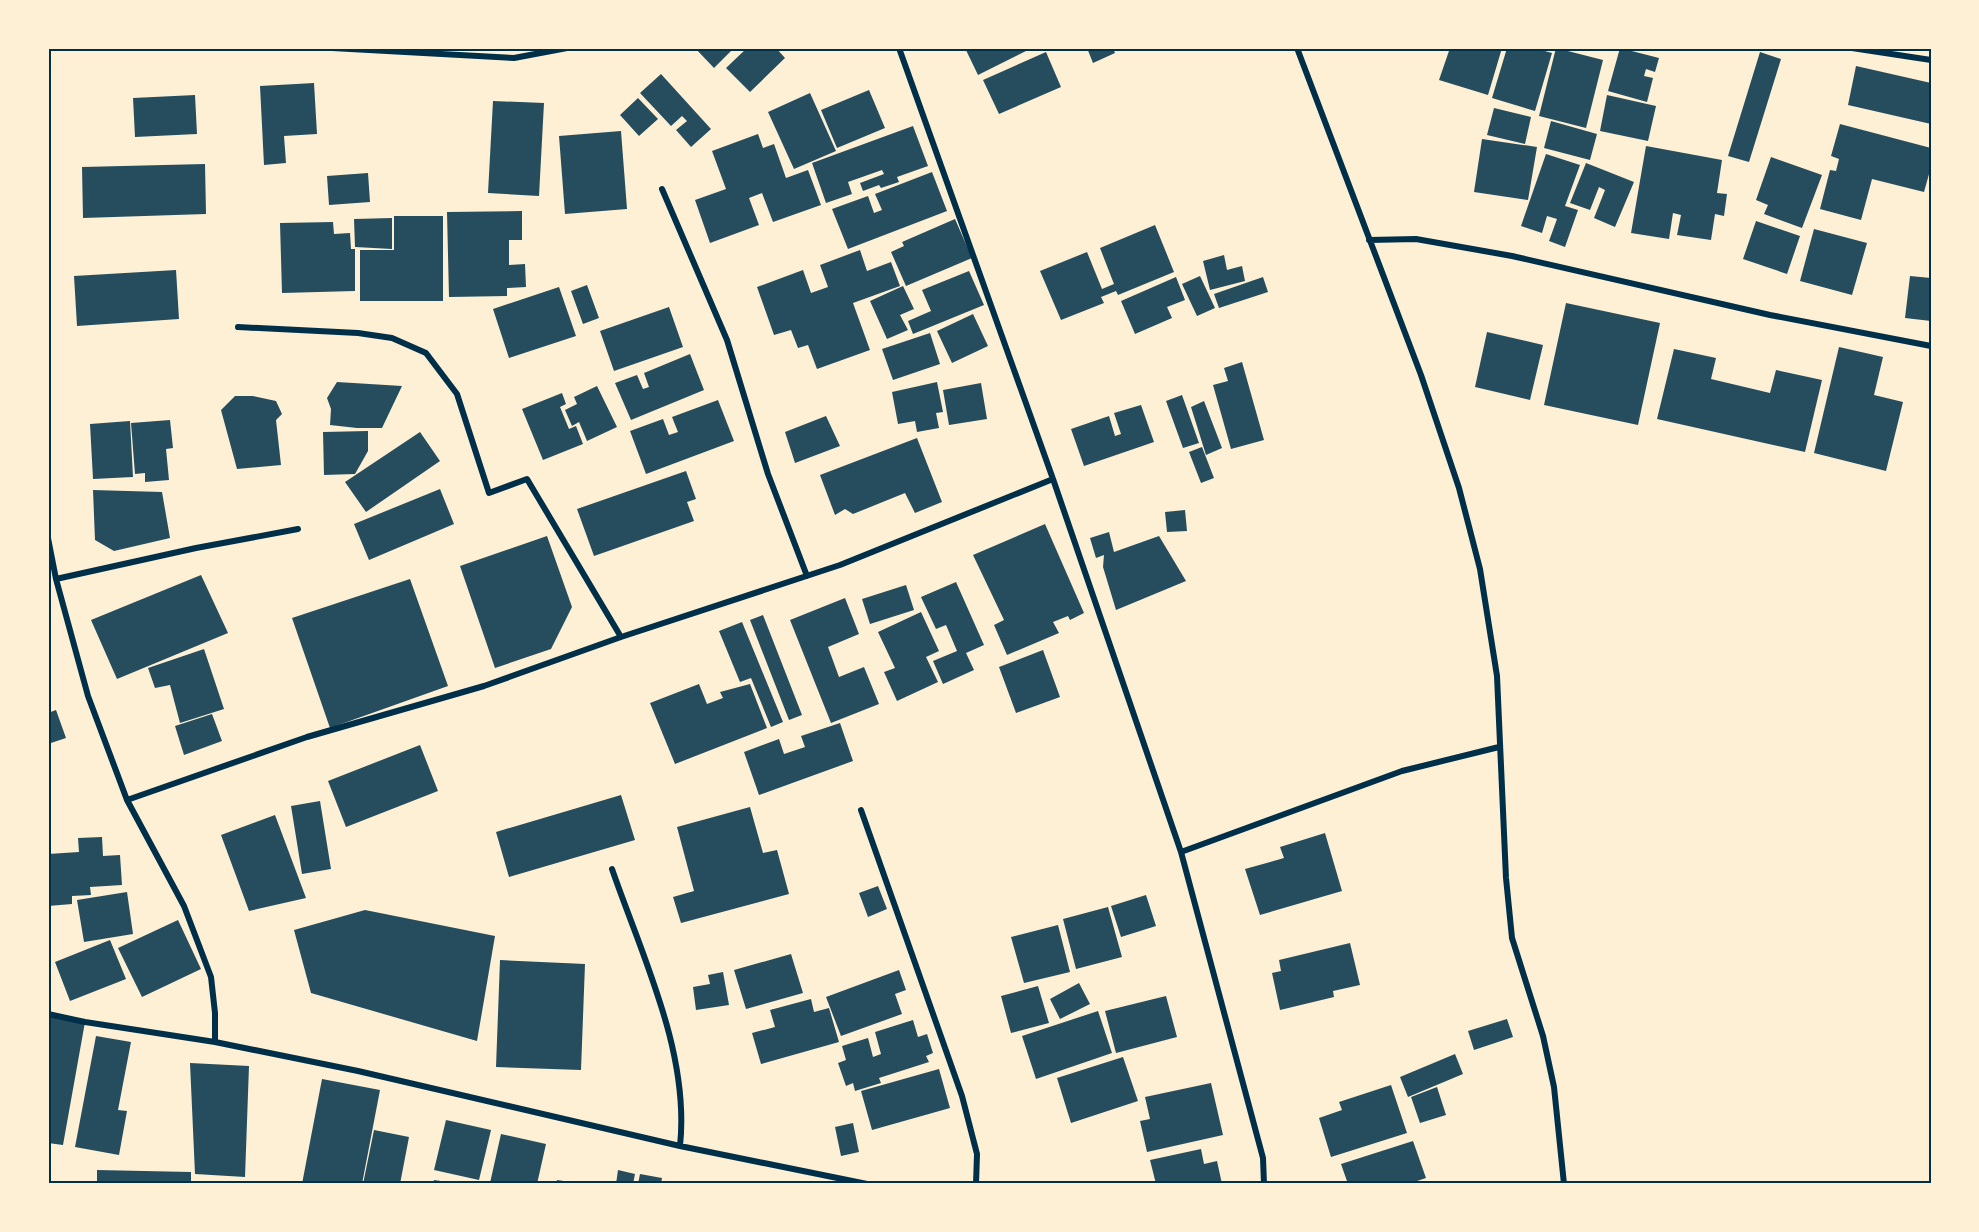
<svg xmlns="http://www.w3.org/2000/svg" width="1979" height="1232" font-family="'Golos Text',sans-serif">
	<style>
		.building { fill: #264d5e }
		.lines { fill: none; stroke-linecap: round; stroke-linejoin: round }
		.minor { stroke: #003049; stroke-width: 6 }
		.neatline { fill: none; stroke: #003049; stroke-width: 2 }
	</style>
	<rect width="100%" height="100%" fill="#fdf0d5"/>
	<path class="building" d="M695,48h39l-20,20z
		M747,48h29l9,10 -35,34 -24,-24z
		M965,48h67l-54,27z
		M1087,48h26l2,5 -22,10z
		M1450,48h52l-14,47 -49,-15z
		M1507,48h27l18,5 -17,58 -43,-13z
		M1556,48l47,12 -17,68 -47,-12z
		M1620,48l39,10 -4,14 -9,-3 -2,7 9,2 -6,24 -39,-11z
		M1046,52l15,35 -62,27 -16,-34z
		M1760,52l21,7 -32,103 -21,-6z
		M1856,66l75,17v41l-83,-19z
		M661,74l50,55 -20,18 -15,-17 11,-9 -5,-5 -11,10 -31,-33z
		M314,83l3,51 -33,2 2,27 -22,2 -4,-79z
		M869,90l16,38 -48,20 -16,-38z
		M810,93l26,58 -42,18 -26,-57z
		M195,95l2,39 -62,3 -2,-39z
		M1607,95l49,11 -8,35 -48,-10z
		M638,98l20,21 -19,17 -19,-21z
		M493,101l51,2 -5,93 -51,-3z
		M1494,108l37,9 -6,27 -38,-9z
		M1551,121l46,13 -7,26 -46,-12z
		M1840,124l91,24v19l-7,25 -52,-13 -11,41 -41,-11 10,-39 6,1 3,-12 -8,-3z
		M913,126l15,40 -31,11 2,5 -18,6 -2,-3 -16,6 -3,-8 24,-9 -2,-4 -34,12 4,12 -26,9 -14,-40z
		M621,131l6,78 -62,5 -6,-78z
		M758,134l5,14 11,-4 12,34 22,-8 13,35 -48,17 -11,-29 -13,5 10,27 -49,18 -15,-43 31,-11 -14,-38z
		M1482,139l55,8 -9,53 -54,-8z
		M1646,146l76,14 -5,33 10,1 -3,22 -9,-2 -4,26 -34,-5 4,-20 -8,-2 -4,26 -38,-6z
		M1546,154l34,11 -15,41 13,4 -13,37 -16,-6 8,-22 -10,-3 -5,17 -21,-7z
		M1771,157l51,18 -20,53 -38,-14 4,-9 -12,-5z
		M1586,163l48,19 -19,45 -21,-9 11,-28 -6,-3 -9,23 -20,-7z
		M205,164l1,50 -123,4 -1,-51z
		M932,172l15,39 -99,38 -16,-40 36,-13 6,17 8,-3 -7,-16z
		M368,173l2,29 -41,3 -2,-29z
		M522,211v29h-13v25l16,-1 1,23 -19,1v8l-58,1 -2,-85z
		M394,216h49v85h-83v-51h34z
		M392,218v31l-37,-2 -1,-28z
		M955,219l17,39 -66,28 -15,-34 13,-6 -2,-4z
		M1756,221l44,15 -13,38 -44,-15z
		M333,222l1,12 16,-1 1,16h4v42l-73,2 -2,-70z
		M1155,225l19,47 -56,23 -2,-4 -15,6 3,6 -43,17 -21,-49 47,-19 15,37 12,-5 -14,-36z
		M1814,229l53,14 -15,52 -52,-14z
		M860,250l7,21 24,-9 9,24 -47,17 17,47 -53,19 -9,-24 -10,3 -7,-18 -17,5 -17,-48 46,-17 8,23 17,-6 -8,-22z
		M1224,255l3,15 15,-4 3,15 -35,9 -7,-29z
		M176,270l3,49 -102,7 -3,-50z
		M969,271l15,34 -71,29 -5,-13 23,-10 -9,-21z
		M1200,276l15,32 -18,8 -15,-32z
		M1910,276l21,2v43l-26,-3z
		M1176,277l9,23 -18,7 5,11 -37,16 -14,-33z
		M1263,277l5,15 -49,16 -5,-14z
		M587,285l12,33 -16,6 -12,-33z
		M903,286l11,23 -14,6 8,15 -21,9 -17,-38z
		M559,287l17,49 -67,22 -16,-49z
		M1566,303l94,20 -22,102 -94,-20z
		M669,307l14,40 -69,24 -14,-40z
		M973,314l15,32 -36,17 -15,-32z
		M1487,332l56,13 -13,55 -55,-13z
		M930,333l10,31 -47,16 -11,-31z
		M1839,347l44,10 -9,38 29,7 -17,69 -72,-18z
		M1674,349l42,9 -5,21 59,14 6,-23 46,10 -17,72 -148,-33z
		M690,354l14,36 -73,30 -16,-37 22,-8 6,14 6,-2 -5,-14z
		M1242,362l22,78 -33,9 -18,-64 15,-4 -4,-13z
		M337,382l65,4 -20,42h-25l-27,-3 1,-16 -4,-11z
		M937,382l6,30 -7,1 3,15 -22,4 -2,-11 -17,3 -6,-32z
		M981,383l6,36 -38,6 -6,-35z
		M597,386l20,41 -30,14 -8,-19 -7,4 -7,-16 12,-6 -3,-7z
		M562,393l4,11 -6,3 9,22 7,-3 7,18 -40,16 -21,-51z
		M1182,395l17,48 -16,5 -17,-47z
		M235,396h18l23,5 6,13 -6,6 5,45 -44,4 -16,-59z
		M718,400l16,41 -88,33 -16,-43 33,-12 6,16 9,-3 -6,-15z
		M1204,401l18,47 -16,7 -15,-48z
		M1141,405l13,37 -70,24 -13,-37 38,-13 6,20 6,-2 -7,-21z
		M826,416l14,30 -45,17 -10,-31z
		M170,420l3,28 -7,1 3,31 -24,2v-9l-10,1 -4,-51z
		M130,421l3,56 -40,2 -3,-55z
		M368,431v20l-13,23 -31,1 -1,-43z
		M420,432l20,29 -74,51 -21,-30z
		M917,438l25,64 -27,11 -10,-20 -52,21 -8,-5 -10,6 -15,-40z
		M1202,447l12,31 -13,5 -12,-31z
		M686,471l10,28 -9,3 7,19 -100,35 -17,-47z
		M440,489l14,35 -85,36 -15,-36z
		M93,490l69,2 8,46 -56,13 -19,-11z
		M1185,510l2,21 -20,1 -2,-20z
		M1045,524l39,89 -14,7 -2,-4 -15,6 6,11 -52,22 -13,-30 10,-5 -31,-65z
		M1109,532l5,20 45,-16 27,45 -70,29 -13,-43 1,-12 -8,3 -6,-20z
		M547,536l25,71 -21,42 -56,19 -35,-102z
		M201,575l27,58 -111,46 -26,-59z
		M410,579l38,107 -118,42 -38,-110z
		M956,582l28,63 -18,8 8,17 -31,14 -10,-23 24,-10 -11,-26 -10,4 -15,-32z
		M906,585l8,25 -44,14 -8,-25z
		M845,598l14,36 -31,13 11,30 25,-10 15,37 -48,19 -41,-103z
		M921,612l18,39 -13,6 12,25 -41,19 -13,-29 11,-4 -17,-36z
		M763,615l39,100 -13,5 -39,-100z
		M742,622l41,100 -12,5 -20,-49 -11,4 -21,-51z
		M204,649l20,60 -44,14 -10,-38 -15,3 -7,-20z
		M1043,650l17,47 -44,16 -17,-46z
		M699,684l8,20 16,-6 -3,-6 30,-8 17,44 -92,36 -25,-61z
		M56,710l10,28 -18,6v-31z
		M212,714l10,27 -38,14 -9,-29z
		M840,723l13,38 -94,34 -15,-43 35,-13 5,15 21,-7 -4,-11z
		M420,745l18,46 -92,36 -18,-46z
		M621,795l14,45 -126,37 -13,-45z
		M320,801l11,68 -29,5 -11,-68z
		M750,807l13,46 14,-3 12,44 -108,29 -8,-26 21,-6 -17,-64z
		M275,815l31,83 -57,13 -28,-76z
		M1325,833l17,58 -82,24 -15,-46 39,-11 -4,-11z
		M102,837l1,19 17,-1 2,30 -32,2 1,8 -19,1v8l-24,2v-52l31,-2 -1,-14z
		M878,886l9,23 -19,8 -9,-24z
		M127,892l6,42 -49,8 -7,-42z
		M1146,895l10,31 -35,11 -10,-31z
		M1108,907l14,50 -46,12 -13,-50z
		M365,910l130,26 -18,105 -166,-48 -17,-63z
		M178,920l23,49 -59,28 -24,-49z
		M1058,925l12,47 -46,11 -13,-46z
		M110,940l16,39 -56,22 -15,-39z
		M1350,943l10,42 -27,6 1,6 -54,13 -8,-37 9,-2 -2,-11z
		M791,954l12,39 -57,16 -12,-39z
		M500,960l85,4 -4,106 -85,-3z
		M899,970l7,20 -11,4 7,20 -61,22 -15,-39z
		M723,972l6,33 -33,5 -3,-23 17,-3 -2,-9z
		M1079,983l11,21 -30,15 -10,-20z
		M1038,986l11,37 -38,10 -10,-37z
		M1166,996l11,41 -61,16 -11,-42z
		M811,999l3,13 15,-4 10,34 -78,22 -9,-31 23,-6 -5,-17z
		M1098,1011l14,42 -76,26 -14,-43z
		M48,1016l37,6 -22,123 -15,-2z
		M1507,1019l6,18 -39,13 -6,-19z
		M913,1020l5,17 9,-3 6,19 -7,3 3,6 -50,16 2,5 -26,8 -2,-8 -7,3 -8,-23 8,-3 -4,-14 26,-8 5,19 8,-3 -6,-22z
		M96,1036l35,6 -13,68 9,1 -8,44 -44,-8z
		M1455,1054l8,20 -55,23 -8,-20z
		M1123,1057l15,44 -67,22 -14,-45z
		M190,1063l59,3 -4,111 -50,-3z
		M939,1069l11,39 -78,22 -11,-39z
		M322,1079l58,11 -18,94h-60z
		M1211,1083l12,52 -76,17 -7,-31 10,-2 -5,-22z
		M1391,1085l16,48 -76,24 -12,-39 23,-8 -3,-8z
		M1437,1087l9,28 -26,8 -9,-26z
		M446,1120l45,10 -12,50 -45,-10z
		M853,1123l6,29 -18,4 -6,-29z
		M374,1130l35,7 -9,47h-37z
		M501,1134l45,10 -9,40 -47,-1z
		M1413,1141l13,37 -18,6h-60l-7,-20z
		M1201,1149l3,15 13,-3 5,23h-66l-6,-24z
		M97,1170l94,2v12h-94z
		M618,1170l17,4 -2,10h-17z
		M640,1174l22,4 -1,6h-23z
		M434,1180l20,3v1h-21z
		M557,1180l20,3v1h-21z"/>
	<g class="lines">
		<path class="minor" d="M332,48l182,10 53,-10
			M899,48l154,431 128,373 82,306 1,26
			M1297,48l124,327 38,113 21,81 17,107 9,202 6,60 31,98 11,51 10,97
			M1852,48l79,12
			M662,189l65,151 41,134 39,102
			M1369,240l47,-1 96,17 258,59 161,31
			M238,327l120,6 34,5 34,15 31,41 32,99 38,-14 94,158
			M48,538l8,41 32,117 39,104 57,106 27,71 4,36v29
			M56,579l140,-31 102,-19
			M127,800l180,-63 177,-51 137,-49 219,-72 213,-86
			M861,810l101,286 15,58 -1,30
			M1181,852l221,-81 97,-24
			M612,869c30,87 78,184 68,277
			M48,1014l37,8 130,20 143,29 322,75 187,38"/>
	</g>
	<rect width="1979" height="1232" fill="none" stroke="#fdf0d5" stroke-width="99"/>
	<rect x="50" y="50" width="1880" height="1132" class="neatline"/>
</svg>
